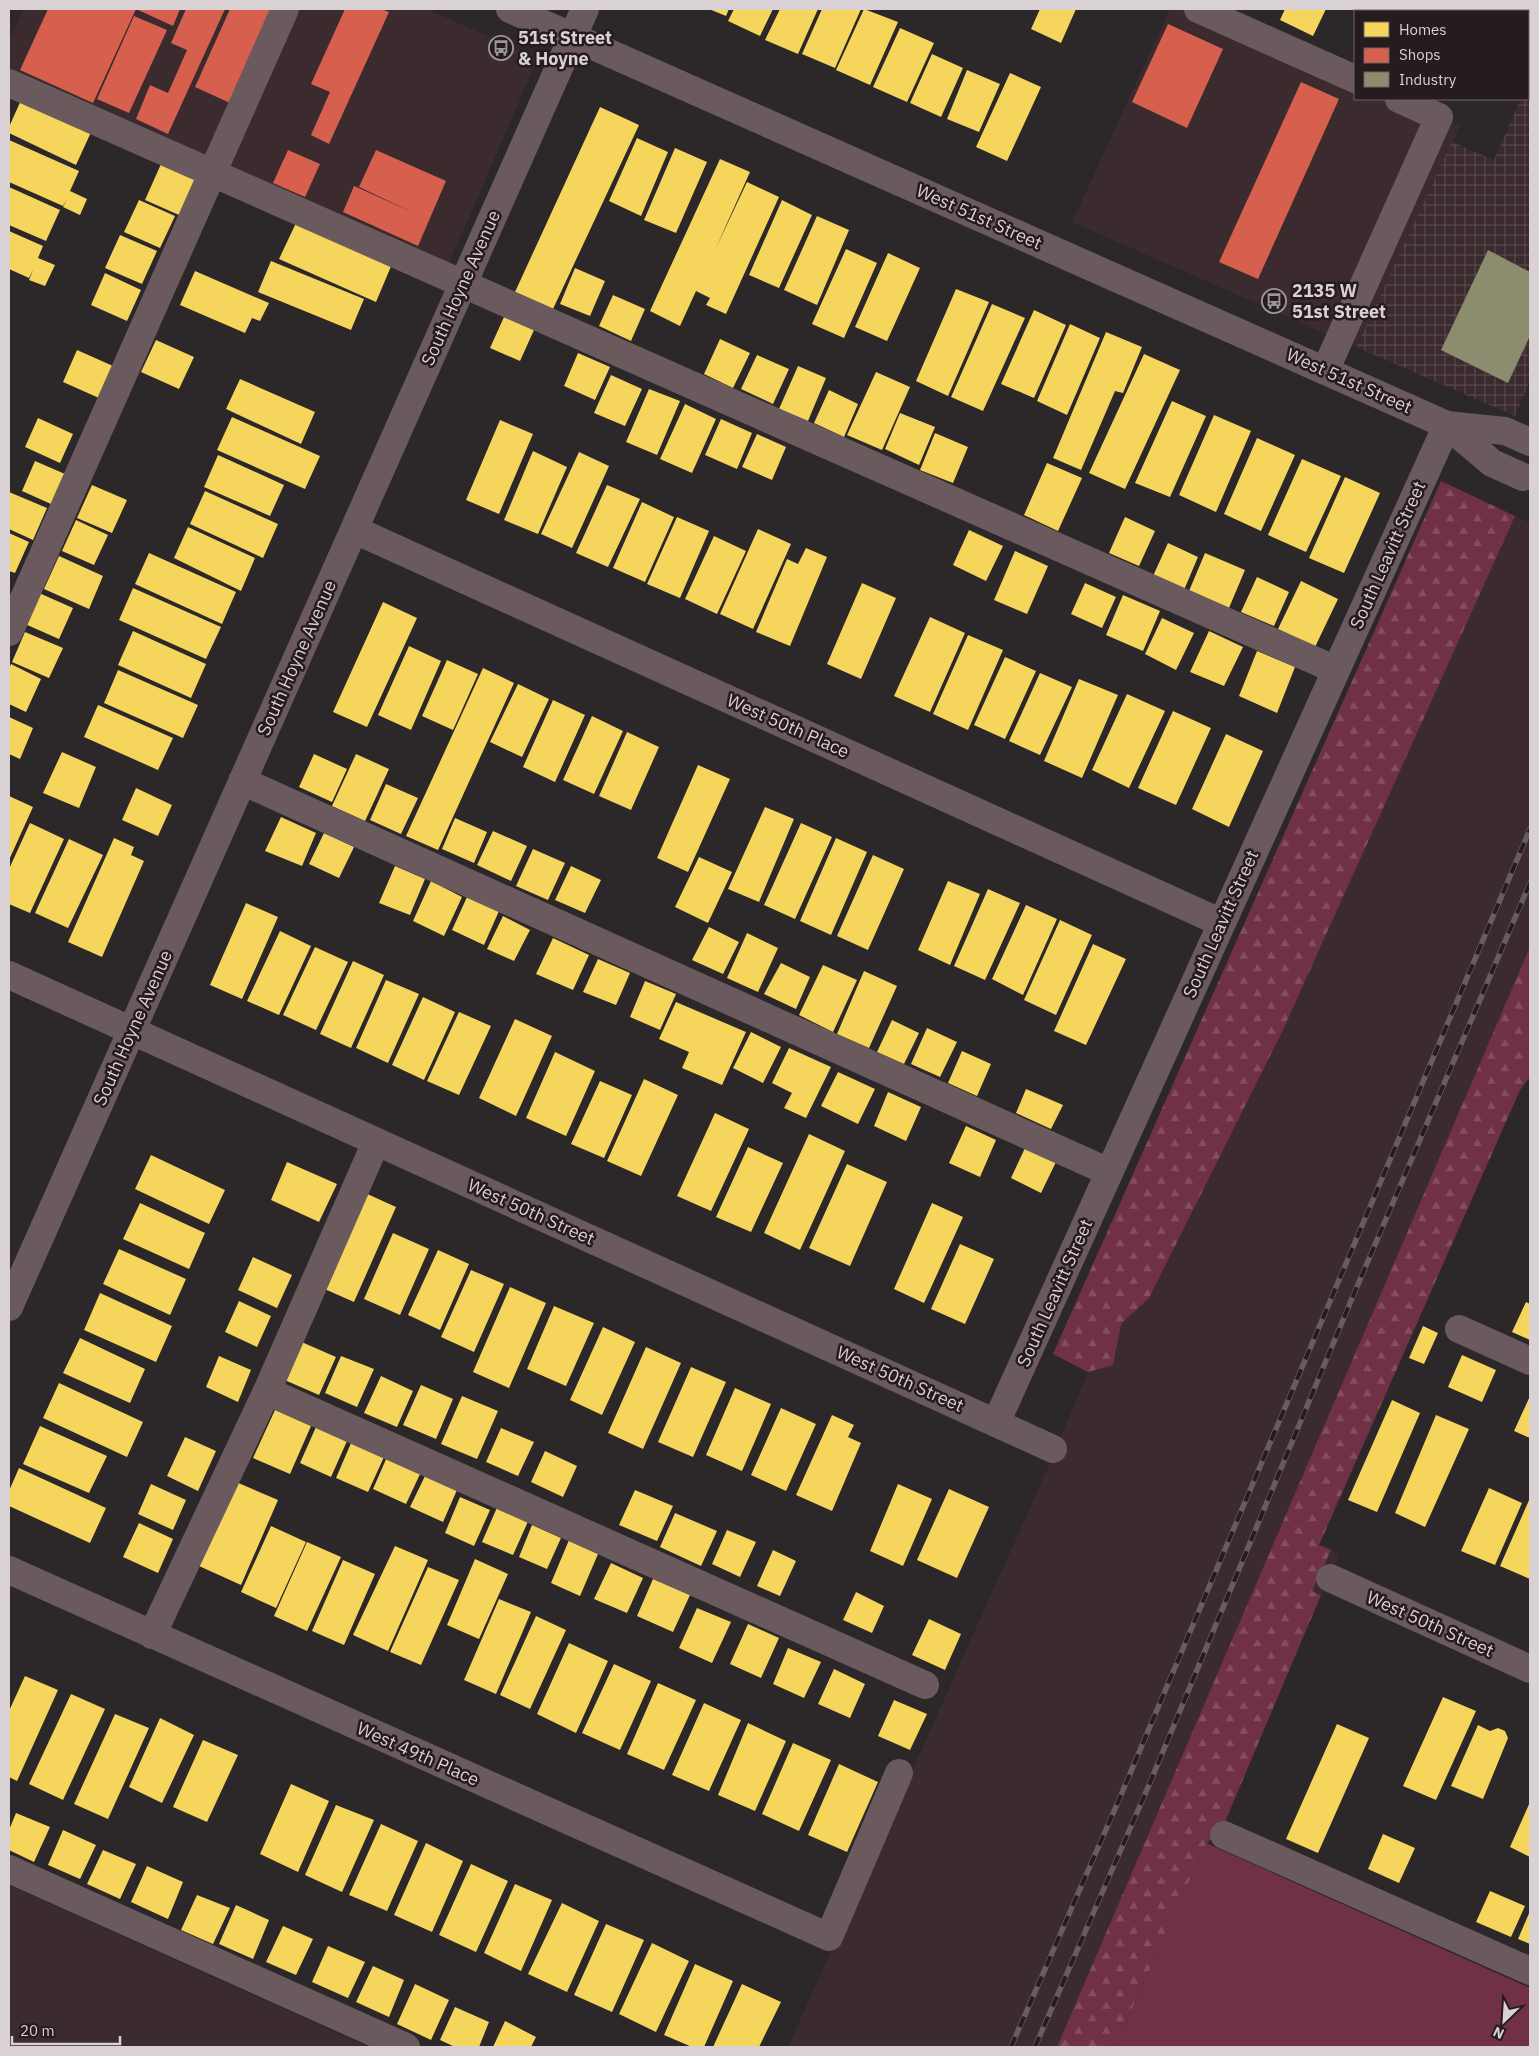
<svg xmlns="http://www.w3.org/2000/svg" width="1539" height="2056" font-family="'IBM Plex Sans',sans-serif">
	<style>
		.built { fill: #3b2a2e }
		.industrial { fill: url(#industrial-grid) }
		.forest { fill: url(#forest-firs) }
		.green { fill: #703146 }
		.homes { fill: #f6d55c }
		.shops { fill: #d6604d }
		.industry { fill: #8c8c6e }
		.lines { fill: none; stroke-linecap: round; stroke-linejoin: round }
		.minor { stroke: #6a5a5e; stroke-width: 28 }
		.rail-casing { stroke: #665d5f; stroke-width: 5.5 }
		.rail { stroke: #261b1d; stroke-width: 4; stroke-dasharray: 11; stroke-linecap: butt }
		.labels { text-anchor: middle; stroke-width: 5; stroke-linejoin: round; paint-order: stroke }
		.poi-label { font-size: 18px; font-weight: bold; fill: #d9d1d3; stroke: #261b1d; text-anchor: start }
		.street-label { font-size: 18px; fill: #d9d1d3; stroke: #261b1d }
	</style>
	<defs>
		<pattern id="industrial-grid" width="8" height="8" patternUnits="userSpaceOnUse" patternTransform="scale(1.25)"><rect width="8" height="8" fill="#3b2a2e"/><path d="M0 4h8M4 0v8" fill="none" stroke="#57484b"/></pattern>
		<pattern id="forest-firs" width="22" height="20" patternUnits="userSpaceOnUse" patternTransform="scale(1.25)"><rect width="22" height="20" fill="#703146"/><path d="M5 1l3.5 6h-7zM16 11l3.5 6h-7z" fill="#844e60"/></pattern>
	</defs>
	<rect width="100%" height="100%" fill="#2c2728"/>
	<path class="built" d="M23,9h404l111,49 -94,217 -435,-192v-42z
		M1170,9h28l157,70v20h44l61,27 -104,221 -284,-125z
		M1441,481l89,42v554l-10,13 -201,455 21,9 -134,289 -91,204h-327l257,-573 43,-102 -35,-18z
		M9,1885l359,162h-359z"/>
	<path class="industrial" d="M1530,77v304l-15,35 -159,-69 96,-205 42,18 27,-61h7v-16z"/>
	<path class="forest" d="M1441,481l74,35 -233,516 -133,266 -28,26 -8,41 -25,7 -35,-18z
		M1530,947v130l-10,13 -201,455 12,5 -19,41 9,4 -99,234 -16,15 -91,203h-58z"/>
	<path class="green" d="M1206,1843l324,145v59h-415z"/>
	<path class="homes" d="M709,9h20l-3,7z
		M734,9h39l-13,27 -32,-15z
		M780,9h38l-20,45 -33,-14z
		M822,9h39l-26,59 -33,-14z
		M864,9l34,13 -28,63 -34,-15z
		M1040,9h36l-15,34 -30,-14z
		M1285,9h41l-13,27 -33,-16z
		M1468,9h37l-1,2h-37z
		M900,28l34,15 -27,59 -34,-15z
		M932,54l31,14 -22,49 -31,-14z
		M967,70l33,14 -21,48 -32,-13z
		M1010,73l31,14 -34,74 -31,-14z
		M22,98l70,32 -16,35 -67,-32v-6z
		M600,107l39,18 -86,184 -38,-17z
		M637,138l31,14 -27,64 -32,-15z
		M9,140l70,31 -9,20 17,8 -7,16 -17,-8 4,-8 -4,7 -54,-24z
		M675,148l32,14 -31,71 -32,-13z
		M720,159l30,13 -35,78 32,-68 32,15 -53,117 -20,-9 4,-7 -14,-7 -16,35 -30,-15z
		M161,164l34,15 -16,36 -34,-15z
		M9,187l51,23 -14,31 -37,-16z
		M139,200l36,16 -15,32 -36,-16z
		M782,200l30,15 -33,73 -30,-13z
		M817,216l32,14 -32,75 -33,-15z
		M296,223l96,41 -16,38 -97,-43z
		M9,231l34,15 -5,12 17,7 -10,21 -16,-6 4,-10 -4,8 -20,-9z
		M120,235l37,16 -15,33 -37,-16z
		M846,249l31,14 -33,75 -32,-14z
		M888,253l32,15 -33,73 -32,-14z
		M271,261l93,38 -13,31 -93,-38z
		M575,268l30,13 -15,35 -30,-12z
		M195,271l74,32 -9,18 -8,-3 -7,15 -65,-28z
		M105,273l36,17 -14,31 -36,-16z
		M956,289l33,13 -41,94 -32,-15z
		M613,295l32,14 -14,32 -32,-15z
		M992,304l33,14 -42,93 -32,-14z
		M1034,310l32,15 -32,73 -33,-14z
		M504,317l30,13 -14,31 -30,-13z
		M1070,324l30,14 -33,77 -30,-14z
		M1106,332l36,15 -19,46 -8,-2 -34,79 -28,-12z
		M720,339l30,14 -17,35 -29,-14z
		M156,340l38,17 -15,32 -38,-17z
		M77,350l36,16 -14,32 -36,-16z
		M578,353l32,14 -15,33 -31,-14z
		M1144,354l36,16 -55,119 -36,-16z
		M757,355l32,14 -16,35 -32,-15z
		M798,366l28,12 -18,43 -29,-12z
		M876,372l34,15 -28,63 -35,-15z
		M611,375l31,14 -17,37 -31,-13z
		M240,379l75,33 -14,32 -75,-35z
		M649,389l31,12 -23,54 -31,-13z
		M829,390l29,14 -14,33 -30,-14z
		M1172,401l34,15 -36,81 -35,-14z
		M685,404l31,15 -24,54 -32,-14z
		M900,413l35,14 -16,38 -34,-16z
		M1214,415l37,16 -35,81 -37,-17z
		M232,417l88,39 -15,33 -88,-39z
		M38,418l35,16 -13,29 -35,-16z
		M721,419l31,14 -15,36 -32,-14z
		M500,420l33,14 -34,80 -33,-14z
		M935,433l33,14 -15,36 -33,-13z
		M757,434l29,13 -14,33 -30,-13z
		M1257,438l38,17 -34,76 -37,-17z
		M533,451l34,16 -29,67 -34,-14z
		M579,452l30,14 -37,82 -31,-14z
		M218,455l66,30 -14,31 -66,-29z
		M1302,459l39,17 -35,76 -38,-17z
		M35,461l30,13 -14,30 -29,-13z
		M1047,463l35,15 -24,53 -34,-16z
		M1345,477l35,16 -36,80 -35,-15z
		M92,485l35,15 -15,33 -35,-15z
		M607,485l33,14 -32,68 -32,-14z
		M205,491l73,33 -15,34 -73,-34z
		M9,492l38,16 -14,32 -24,-11z
		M642,502l32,15 -29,65 -32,-14z
		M677,517l32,14 -29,67 -33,-14z
		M1125,517l30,14 -16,35 -30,-13z
		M76,520l32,15 -14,30 -32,-14z
		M188,527l67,31 -14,33 -67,-33z
		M758,529l33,15 -38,85 -33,-15z
		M969,530l34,16 -17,35 -33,-16z
		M9,533l20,9 -14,31 -6,-2z
		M714,536l32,15 -29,63 -32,-15z
		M1168,543l30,14 -14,33 -31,-14z
		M806,548l21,9 -37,89 -34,-14 31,-73 11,5z
		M1015,551l33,15 -21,48 -33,-14z
		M149,553l87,39 -14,32 -87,-40z
		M1205,553l40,17 -16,38 -40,-17z
		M59,556l44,20 -14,33 -45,-20z
		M1257,577l32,15 -15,34 -33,-14z
		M1301,581l37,18 -23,48 -37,-18z
		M862,583l34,15 -35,81 -34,-15z
		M1085,583l31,14 -14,31 -31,-14z
		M133,588l88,39 -15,32 -87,-39z
		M39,593l34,15 -14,31 -34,-15z
		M1123,595l37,16 -17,40 -37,-16z
		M383,602l34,16 -50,109 -34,-15z
		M930,617l35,16 -35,79 -36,-16z
		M1162,618l32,15 -18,37 -31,-16z
		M133,631l73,33 -15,34 -73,-33z
		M1209,631l34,16 -19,39 -34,-14z
		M25,632l38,16 -14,30 -37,-16z
		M968,635l35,15 -35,80 -35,-16z
		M409,646l32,15 -30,69 -33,-15z
		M1257,651l38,16 -18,46 -38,-17z
		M1005,657l31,14 -31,68 -31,-14z
		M447,660l31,14 -25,56 -31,-14z
		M11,664l30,15 -15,33 -17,-8v-35z
		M483,668l31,15 -76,167 -32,-14z
		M118,670l80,35 -15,33 -79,-35z
		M1040,673l32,14 -32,68 -31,-14z
		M1079,679l39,16 -36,83 -38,-17z
		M518,684l31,15 -27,58 -32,-15z
		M1127,694l38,17 -36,77 -37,-18z
		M553,700l32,15 -30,67 -32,-15z
		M98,705l75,33 -15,32 -74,-33z
		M1173,711l38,17 -35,77 -38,-17z
		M592,716l31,15 -29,63 -31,-14z
		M9,717l24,11 -13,31 -11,-5z
		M627,732l32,15 -28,63 -32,-14z
		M1226,734l37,17 -34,76 -37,-18z
		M62,752l34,15 -17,41 -36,-15z
		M314,754l33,15 -15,33 -33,-15z
		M356,754l33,15 -24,52 -33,-15z
		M698,765l32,14 -42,93 -31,-14z
		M386,784l32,14 -17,36 -31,-14z
		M136,788l36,17 -14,31 -36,-16z
		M9,796l24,11 -24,53z
		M765,807l29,12 -35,83 -31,-13z
		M281,817l35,16 -14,33 -37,-15z
		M455,818l32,14 -13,31 -32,-14z
		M30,823l34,16 -34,74 -21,-9v-35z
		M801,823l31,14 -37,82 -31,-14z
		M493,831l34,15 -16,35 -34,-16z
		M324,833l30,14 -15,31 -30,-14z
		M114,838l20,9 -3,8 13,6 -42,96 -34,-15z
		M836,838l31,14 -36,83 -31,-14z
		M69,839l34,16 -35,73 -33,-15z
		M533,849l32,14 -17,37 -32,-14z
		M873,855l31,14 -36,81 -31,-14z
		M699,857l33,15 -24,51 -33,-16z
		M395,866l30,13 -15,36 -31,-12z
		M571,866l30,14 -16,33 -30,-13z
		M431,881l31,16 -18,39 -31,-15z
		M948,881l32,13 -30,71 -32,-15z
		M988,889l32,14 -35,77 -31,-14z
		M467,897l32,14 -15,34 -32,-15z
		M246,903l32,14 -36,82 -32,-14z
		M1026,905l31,14 -34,76 -31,-16z
		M503,916l27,14 -16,31 -27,-12z
		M1060,920l32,15 -36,80 -32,-15z
		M709,927l30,15 -16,32 -31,-14z
		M280,931l31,15 -32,69 -32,-14z
		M747,933l31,15 -20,44 -31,-14z
		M553,938l36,17 -16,35 -37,-16z
		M1093,944l33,15 -40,86 -32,-14z
		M315,947l33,15 -32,68 -33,-15z
		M598,959l32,14 -14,32 -33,-13z
		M353,961l31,14 -33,73 -31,-14z
		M781,963l29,14 -14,32 -32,-15z
		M823,965l34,15 -24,52 -34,-17z
		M864,971l33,15 -28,62 -32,-14z
		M386,980l33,14 -31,69 -32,-15z
		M645,981l31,13 -16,36 -30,-13z
		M423,997l32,15 -31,68 -32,-15z
		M676,1002l70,30 -24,53 -40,-17 7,-16 -30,-13z
		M459,1012l32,14 -32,69 -32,-14z
		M515,1019l37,17 -36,80 -37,-18z
		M892,1020l27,13 -15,31 -27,-12z
		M927,1028l30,14 -17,35 -29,-13z
		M751,1032l30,15 -18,36 -30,-15z
		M789,1048l42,19 -25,51 -22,-10 8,-15 -20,-10z
		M962,1051l29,13 -14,32 -29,-13z
		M555,1052l40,19 -29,65 -40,-18z
		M838,1072l37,17 -17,35 -37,-18z
		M644,1079l34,16 -37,81 -34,-15z
		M600,1081l32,14 -28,63 -33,-14z
		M1026,1089l37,16 -12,24 -35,-16z
		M888,1092l33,15 -15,34 -32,-15z
		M715,1113l34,16 -38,82 -34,-15z
		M966,1126l30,14 -16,37 -31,-14z
		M809,1134l36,17 -45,99 -36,-17z
		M748,1147l35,16 -32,69 -35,-15z
		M1025,1148l31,14 -15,31 -30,-15z
		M151,1155l74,35 -16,34 -74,-35z
		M287,1162l50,22 -18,38 -48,-22z
		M847,1164l40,18 -37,84 -41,-18z
		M363,1192l33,15 -42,95 -34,-15z
		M140,1203l65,30 -16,36 -66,-30z
		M932,1203l31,14 -39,86 -30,-14z
		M393,1233l36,16 -29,66 -36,-16z
		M960,1244l34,15 -29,65 -34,-15z
		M119,1249l67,30 -16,36 -67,-31z
		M438,1250l31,14 -29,66 -32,-15z
		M253,1257l39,18 -15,33 -39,-18z
		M471,1270l33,14 -30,68 -33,-15z
		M510,1287l36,16 -37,85 -36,-16z
		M100,1293l72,33 -16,36 -72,-32z
		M239,1301l32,15 -14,31 -32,-15z
		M1526,1302l4,2v36l-18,-8z
		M554,1306l40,17 -28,63 -39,-17z
		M1423,1326l15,7 -14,31 -15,-6z
		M603,1327l32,15 -33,73 -32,-15z
		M80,1338l65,31 -15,34 -67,-30z
		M297,1340l39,17 -17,38 -39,-17z
		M646,1347l35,16 -38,86 -35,-16z
		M1462,1355l34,15 -14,32 -34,-15z
		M219,1356l32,14 -13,32 -32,-15z
		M341,1356l33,13 -17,38 -32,-14z
		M691,1367l35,15 -33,75 -35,-15z
		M381,1376l32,15 -16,36 -33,-14z
		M59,1383l84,39 -16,35 -84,-39z
		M421,1385l32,14 -17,40 -33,-14z
		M735,1388l36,16 -29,67 -36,-16z
		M462,1396l36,15 -21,48 -36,-15z
		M1530,1396v42l-16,-7z
		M1392,1400l28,13 -43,99 -29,-12z
		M781,1408l35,16 -30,67 -35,-16z
		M275,1410l36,16 -21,48 -37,-16z
		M832,1415l22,10 -6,12 13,6 -29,68 -36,-16z
		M1436,1415l33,14 -44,98 -30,-14z
		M40,1426l67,30 -18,37 -66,-29z
		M316,1427l31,14 -16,36 -31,-14z
		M501,1428l33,14 -16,34 -32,-14z
		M185,1437l31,14 -18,40 -31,-15z
		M351,1443l33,14 -16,35 -32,-14z
		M545,1451l32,15 -14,31 -32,-15z
		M387,1457l34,15 -15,32 -33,-15z
		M19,1468l87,40 -16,35 -81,-37v-15z
		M425,1476l32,14 -14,32 -33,-15z
		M236,1482l42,18 -37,85 -42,-19z
		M151,1484l35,16 -13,30 -35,-16z
		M898,1484l34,15 -29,67 -33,-15z
		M1489,1488l33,15 -27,62 -34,-14z
		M949,1489l40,18 -32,71 -40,-18z
		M635,1490l38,16 -16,35 -38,-16z
		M460,1497l30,13 -16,36 -29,-13z
		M1530,1498v81l-30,-13z
		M499,1503l31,14 -17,38 -31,-13z
		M675,1513l42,18 -16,35 -41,-19z
		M139,1523l34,16 -15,34 -35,-16z
		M532,1525l29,13 -14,31 -28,-12z
		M271,1526l35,16 -30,66 -35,-16z
		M727,1530l29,12 -16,35 -28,-13z
		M569,1540l29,14 -18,42 -29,-13z
		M307,1542l34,15 -34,74 -33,-15z
		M395,1546l33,14 -40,91 -35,-16z
		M773,1550l23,11 -16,35 -23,-10z
		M475,1559l33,15 -29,65 -32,-14z
		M343,1560l32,14 -31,71 -32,-14z
		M611,1563l32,15 -16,35 -33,-14z
		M428,1567l31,13 -38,85 -31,-13z
		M653,1579l37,16 -17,37 -36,-16z
		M856,1592l28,14 -12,27 -29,-13z
		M499,1599l32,13 -35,82 -32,-14z
		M697,1608l34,14 -19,41 -33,-15z
		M536,1616l30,14 -36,79 -30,-14z
		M929,1619l32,15 -16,36 -33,-15z
		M748,1624l31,14 -18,40 -31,-14z
		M569,1643l39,18 -32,72 -39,-19z
		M788,1648l33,14 -17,36 -31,-14z
		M614,1664l37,17 -31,69 -38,-17z
		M834,1669l31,15 -15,34 -32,-14z
		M25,1676l33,14 -41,91 -8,-4v-66z
		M658,1683l38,17 -32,70 -37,-16z
		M71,1694l34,15 -42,91 -34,-16z
		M1443,1697l33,14 -40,89 -33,-14z
		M894,1700l33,14 -17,36 -32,-14z
		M704,1703l37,17 -32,71 -37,-16z
		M115,1714l34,14 -41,91 -34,-15z
		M160,1718l34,17 -32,68 -33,-16z
		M748,1723l38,18 -31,70 -37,-16z
		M1337,1724l32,14 -51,115 -32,-14z
		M1478,1725l12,6 8,-3 7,3 3,7 -25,61 -32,-13z
		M203,1740l35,15 -31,67 -34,-15z
		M793,1743l38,17 -32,71 -37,-17z
		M839,1764l39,18 -31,70 -39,-17z
		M291,1784l38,17 -31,71 -38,-18z
		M1530,1802v55l-20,-10z
		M336,1805l38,15 -32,72 -37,-17z
		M16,1813l34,14 -16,35 -25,-12v-20z
		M381,1824l37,17 -31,70 -38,-16z
		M63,1830l33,15 -16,34 -32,-14z
		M1383,1834l32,14 -16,35 -31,-14z
		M426,1843l37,18 -31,71 -38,-17z
		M103,1850l33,14 -16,35 -33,-15z
		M471,1864l37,17 -32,71 -37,-17z
		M147,1866l36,16 -15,37 -37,-17z
		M515,1884l37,16 -31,71 -37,-18z
		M1490,1891l35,15 -14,31 -35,-15z
		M197,1895l33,13 -17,36 -32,-14z
		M562,1903l37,18 -32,71 -39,-18z
		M236,1905l33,15 -16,39 -34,-15z
		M1530,1911v33l-12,-5z
		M606,1924l38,16 -32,72 -38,-17z
		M283,1926l30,13 -17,36 -30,-13z
		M652,1943l37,18 -33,71 -37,-18z
		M328,1946l37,16 -17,36 -36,-16z
		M695,1964l38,17 -29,66h-12l-28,-12z
		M373,1966l31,14 -15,37 -33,-15z
		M415,1984l34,16 -18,40 -34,-16z
		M742,1984l39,18 -22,45h-46z
		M455,2007l34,15 -10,25h-24l-15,-7z
		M505,2021l31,16 -5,10h-38z"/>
	<path class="shops" d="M48,9h132l-7,17 -37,-17 -43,94 -73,-33z
		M186,9h39l-57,125 -32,-15 14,-34 18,8 19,-43 -16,-7z
		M230,9h42l-42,94 -35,-16z
		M345,9h36l8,3 -60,132 -18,-9 19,-43 -19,-8z
		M134,16l33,14 -38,83 -32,-14z
		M1168,24l55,25 -36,79 -55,-26z
		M1301,82l38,17 -81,180 -39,-17z
		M288,150l32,14 -15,33 -32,-14z
		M376,150l70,31 -28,65 -75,-34 11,-26 60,27 -55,-26z"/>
	<path class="industry" d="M1488,250l42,22v64l-22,47 -67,-33z"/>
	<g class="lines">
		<path class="minor" d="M510,9l937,416 45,38 31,14
			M1198,9l157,70
			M9,83l1327,587
			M1325,371l114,-254 -40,-18
			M1447,425l58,6 25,11
			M355,530l867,393
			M9,632l276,-623
			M242,781l867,391
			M9,975l1044,474
			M9,1307l576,-1298
			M1459,1329l71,32
			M267,1391l658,294
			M996,1423l451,-998
			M9,1570l820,367 70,-164
			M1330,1578l200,91
			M152,1635l115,-244 109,-249
			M1224,1835l306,136
			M9,1869l397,178"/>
		<defs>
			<path id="rail" d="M1011,2047l107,-245 412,-973
				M1035,2047l114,-262 204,-489 177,-413"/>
		</defs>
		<use href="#rail" class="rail-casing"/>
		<use href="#rail" class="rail"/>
	</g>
	<defs>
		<symbol id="bus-ring" viewBox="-11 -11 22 22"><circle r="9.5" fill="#261b1d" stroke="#9c9697" stroke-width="1.5"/><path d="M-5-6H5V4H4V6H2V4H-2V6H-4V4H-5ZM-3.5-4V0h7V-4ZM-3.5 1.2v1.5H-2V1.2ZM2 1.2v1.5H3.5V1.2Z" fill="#9c9697"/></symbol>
	</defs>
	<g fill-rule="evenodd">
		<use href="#bus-ring" x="487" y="34" width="28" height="28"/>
		<use href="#bus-ring" x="1260" y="287" width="28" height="28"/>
	</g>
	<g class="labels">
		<g class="poi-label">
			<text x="518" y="44">51st Street<tspan x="518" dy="21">&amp; Hoyne</tspan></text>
			<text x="1292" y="297">2135 W<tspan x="1292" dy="21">51st Street</tspan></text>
		</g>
		<g class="street-label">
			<text transform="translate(979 217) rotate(24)" y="6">West 51st Street</text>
			<text transform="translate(461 288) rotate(-66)" y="6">South Hoyne Avenue</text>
			<text transform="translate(1349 381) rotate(24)" y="6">West 51st Street</text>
			<text transform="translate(1388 555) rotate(-66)" y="6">South Leavitt Street</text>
			<text transform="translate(297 658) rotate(-66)" y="6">South Hoyne Avenue</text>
			<text transform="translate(788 726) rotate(24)" y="6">West 50th Place</text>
			<text transform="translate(1221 924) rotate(-66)" y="6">South Leavitt Street</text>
			<text transform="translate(133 1028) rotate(-66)" y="6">South Hoyne Avenue</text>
			<text transform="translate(531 1212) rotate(24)" y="6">West 50th Street</text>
			<text transform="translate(1055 1293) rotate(-66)" y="6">South Leavitt Street</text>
			<text transform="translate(900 1379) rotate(24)" y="6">West 50th Street</text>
			<text transform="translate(1430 1624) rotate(24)" y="6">West 50th Street</text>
			<text transform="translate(418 1754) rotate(24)" y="6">West 49th Place</text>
		</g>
	</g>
	<rect width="1539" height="2056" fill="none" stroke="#d9d1d3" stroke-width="20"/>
	<rect x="1354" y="10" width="175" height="90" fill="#261b1d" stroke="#6e6466"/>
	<rect x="1364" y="22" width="25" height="15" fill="#f6d55c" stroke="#6e6466"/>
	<text x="1399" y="35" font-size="15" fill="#d9d1d3">Homes</text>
	<rect x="1364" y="48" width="25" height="15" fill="#d6604d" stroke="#6e6466"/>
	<text x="1399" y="60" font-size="15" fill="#d9d1d3">Shops</text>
	<rect x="1364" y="72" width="25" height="15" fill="#8c8c6e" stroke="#6e6466"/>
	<text x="1399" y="85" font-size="15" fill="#d9d1d3">Industry</text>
	<g transform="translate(1504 2021) rotate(205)" stroke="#261b1d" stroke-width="4" paint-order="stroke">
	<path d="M0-4L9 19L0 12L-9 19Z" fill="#d9d1d3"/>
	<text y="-8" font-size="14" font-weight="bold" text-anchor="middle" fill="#d9d1d3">N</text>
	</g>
	<path d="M12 2036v8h108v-8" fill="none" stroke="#d9d1d3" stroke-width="2.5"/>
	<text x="20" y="2036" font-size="15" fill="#d9d1d3" stroke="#261b1d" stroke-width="4" paint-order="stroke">20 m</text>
</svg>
